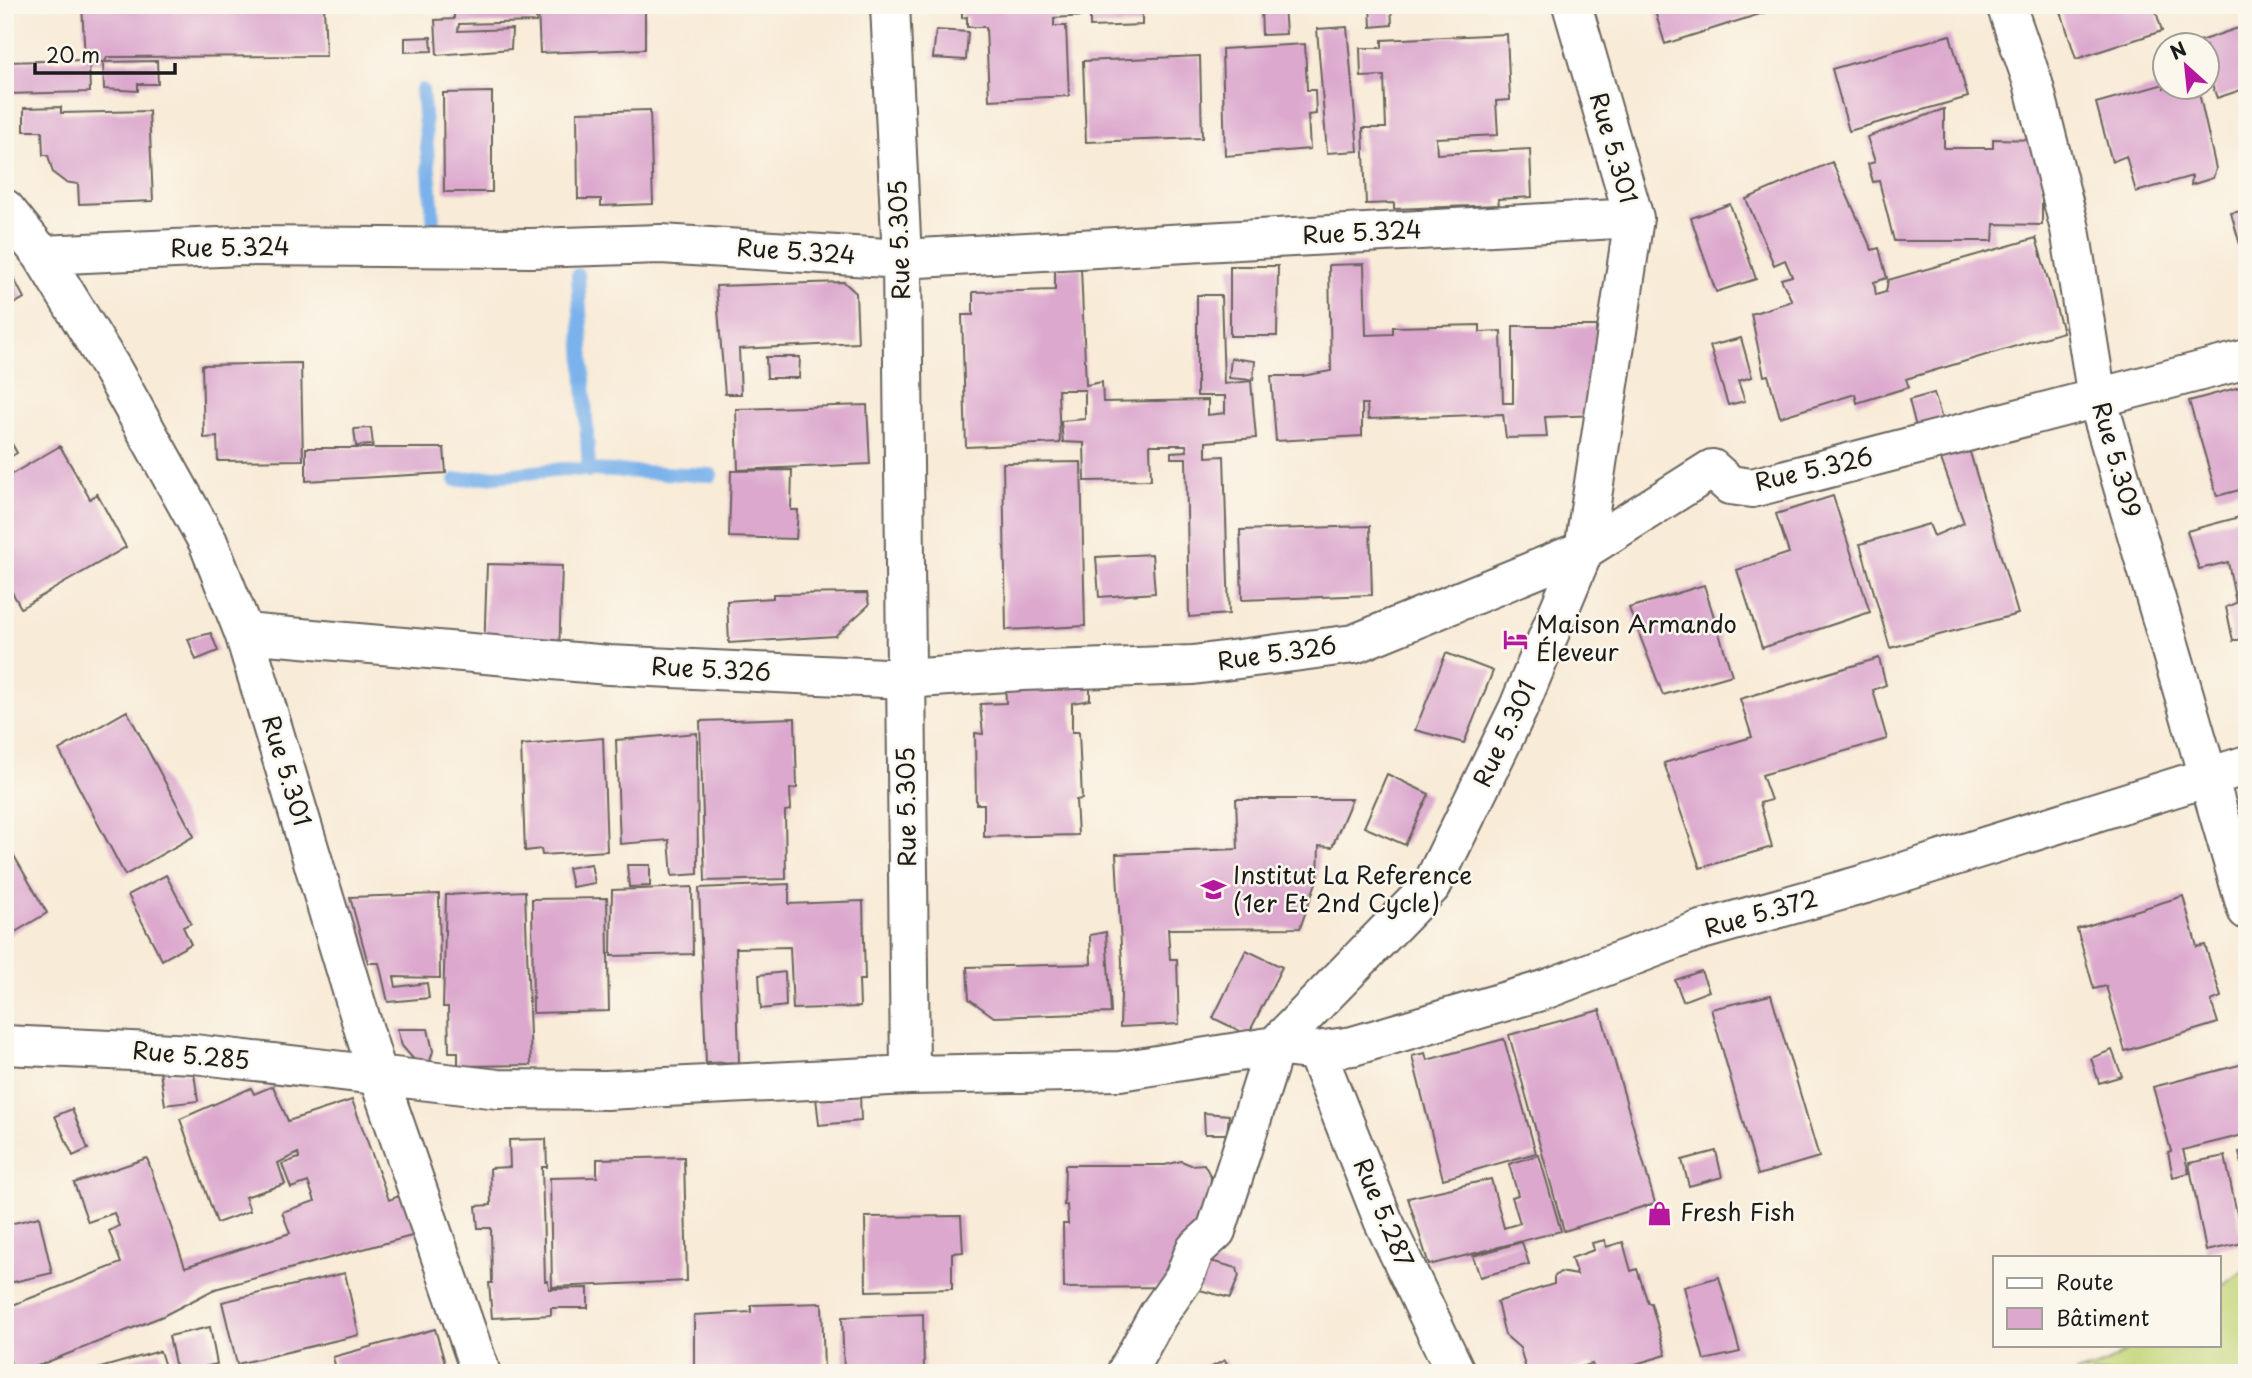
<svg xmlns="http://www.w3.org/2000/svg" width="2252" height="1378" font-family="'Playpen Sans',sans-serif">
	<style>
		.green { fill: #c3d578; stroke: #70784a; stroke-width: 2 }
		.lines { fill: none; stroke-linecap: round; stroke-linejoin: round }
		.stream { stroke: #7cb2eb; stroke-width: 14 }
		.building { fill: #dca8ce }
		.minor-casing { stroke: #69645d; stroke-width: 42 }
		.minor { stroke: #fff; stroke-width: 38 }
		.labels { text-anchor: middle; stroke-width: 5; stroke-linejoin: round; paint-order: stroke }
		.street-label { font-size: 24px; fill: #1c1c1c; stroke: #fbf7ec }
		.poi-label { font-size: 24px; fill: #1c1c1c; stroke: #fbf7ec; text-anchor: start }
	</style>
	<rect width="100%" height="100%" fill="#fbf7ec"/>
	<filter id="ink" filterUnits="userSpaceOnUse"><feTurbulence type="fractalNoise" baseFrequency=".0143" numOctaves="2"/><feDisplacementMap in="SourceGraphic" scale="14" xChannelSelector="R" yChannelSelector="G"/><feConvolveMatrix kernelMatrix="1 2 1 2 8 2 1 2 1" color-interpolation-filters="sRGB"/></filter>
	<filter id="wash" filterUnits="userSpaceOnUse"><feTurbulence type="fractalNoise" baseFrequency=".00686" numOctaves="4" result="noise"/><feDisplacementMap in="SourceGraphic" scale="28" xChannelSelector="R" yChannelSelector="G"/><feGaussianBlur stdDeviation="1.57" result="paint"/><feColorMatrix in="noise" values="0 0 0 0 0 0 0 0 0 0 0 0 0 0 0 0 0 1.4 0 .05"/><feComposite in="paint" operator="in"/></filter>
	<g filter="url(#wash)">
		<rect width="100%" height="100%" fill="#f8ebd7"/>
		<path class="green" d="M2247,1269v104h-172l31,-9 29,-19h84v-57z"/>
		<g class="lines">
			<path class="stream" d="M422,90l13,150
				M578,275l11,196
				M456,480l108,-11 147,6"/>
		</g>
		<g id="blocks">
			<path class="building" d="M82,5h242l2,51 -219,1 -2,5 52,-1 1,23h-20v7l-34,-2 -1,-27h-14l1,30 -85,2v-32l80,-2z
				M454,5h82v17l-77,2 -1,7 54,-2 -1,20 -74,6 -2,-35 19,-1z
				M645,5v44l-105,4 -2,-45z
				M962,5h122v11l-30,2v8h12l3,70 -80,4 -3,-73h-19v-10l-5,1z
				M1090,5h52v20l-52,2z
				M1261,5h23l2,29 -24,1z
				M1332,5h23v7h-22z
				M1370,5h21l1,20 -21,2z
				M1653,5h111l2,7 -101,32z
				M2059,5h95l8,26 -86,28z
				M1347,27l11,124 -31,2 -10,-124z
				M2238,28l9,26v34l-30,10 -11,-30v-22h-8l-1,-4z
				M936,30l32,2 -2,28 -33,-2z
				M1507,34l3,66 -14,1 2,34 -62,3 1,16 93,-5 2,48 -34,2 1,6 -105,4v-6l-28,1 -3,-76h23l-2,-52 -23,1 -1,-29h22v-8z
				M1950,35l18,62 -119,34 -17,-62z
				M431,37l1,14 -27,1v-14z
				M1305,44l2,46h8l1,24 -8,1 2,34 -85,7 -3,-107z
				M1200,56l2,82 -116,4 -3,-81z
				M2164,84v4h34l18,81 -3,9 -22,7 1,-9 -56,16 -10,-36 -14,6 -16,-59z
				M492,92v100h-48l-1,-99z
				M61,107v6l88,-2 4,90 -74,3 -1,-20 -13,-2 -12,-9 -5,-18h-5l-1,-24h-18v-23z
				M1944,109v39h49v-9l49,1v85l-48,-1 -1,17h-99l-15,-60 -6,1 -5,-18 7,-2 -8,-25z
				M650,110l3,94 -52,2v-7h-23l-1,-87z
				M1832,162l40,88 7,-2 8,30 -13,4 2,13 10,-3 2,-12 148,-42 27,94 -157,47 3,8 -52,16 -2,-9 -75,23 -12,-42 -4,1 -13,-62 41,-13 -11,-22 11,-3 -7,-16 -11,5 -28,-66z
				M1730,204l26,75 -40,13 -25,-74z
				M2247,210v56h-1l-15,-53z
				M5,261l19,37 -19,11z
				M1364,264l2,71 27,-1v-7l87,-2v7l21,-1 2,72h10v-77h83l2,89 -53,2 2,20 -41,1 -3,-24 -135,5 -1,-15h-5v32l-86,5 -5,-65h31l29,-5 -2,-106z
				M1230,266h48l-1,70h-47z
				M1081,268l5,117 16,-3 1,20 105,-2v15l17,-2v-17h-28v-101h24l3,89 27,-3 5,57 -50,4v15l18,-1 5,158 -40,3 -3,-159h-15v-6l16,-1 -1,-6h-36l1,35 -66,1 -1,-38 -21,-1 -2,-21 24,-2v-29h-27l2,53 -94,4 -4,-132h11v-23l82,-2v-21z
				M844,282l12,11 2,50 -119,6 2,45h-16l-9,-108z
				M1741,338l11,39 -14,4 7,20 -17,4 -18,-59z
				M766,357h34l-1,21h-32z
				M1231,358l24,3 -2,19 -24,-2z
				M301,363l2,97 -85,1 -1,-24 -13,1 -2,-73z
				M2247,385v103l-30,8 -28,-95z
				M1934,393l8,26 -26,8 -7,-27z
				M867,405l3,59 -132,6 -2,-61z
				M371,428l2,17 -17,1 -2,-17z
				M5,431l12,22 -12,7z
				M60,446l30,53 7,-5 29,53 -105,61 -16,-28v-102z
				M306,448h138l2,25 -140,8z
				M1969,449l49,165 -128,34 -30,-104 69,-20 5,12 30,-13 -23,-64z
				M1081,462l4,164 -79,4 -3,-167z
				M792,470l-1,40h7l-2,29 -67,-2 2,-66z
				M1833,496l37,116 -108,36 -25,-78 52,-17 -13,-39z
				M2247,515v123l-14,3 -7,-34 10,-4 -8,-41 -29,7 -12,-38z
				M1370,526l2,69 -130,5 -2,-70z
				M1152,554l3,39 -56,4 -3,-40z
				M487,564l75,2 -3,88 -75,-1z
				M1704,585l28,90 -69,20 -34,-87z
				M867,593l2,12 -34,31 -106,7 -2,-42 46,-3v-4z
				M211,633l7,18 -22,9 -8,-21z
				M1446,653l47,18 -29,72 -49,-13z
				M1879,658l7,27 -13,5 14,49 -125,36 9,25 -11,3 12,44 -72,21 -36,-105 88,-26 -12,-38z
				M1090,680v20l-18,3v29h7l3,67 -6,1 2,35 -94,2v-33h-8l-1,-71 8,1 -3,-30 26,-1 -1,-21z
				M127,711l67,125 -69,39 -66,-125z
				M795,718l2,70 -7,1 1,21 -6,1 1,68 -81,2 -5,-160z
				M697,733l1,141 -26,2 -3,-36 -49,4 -4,-104z
				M603,738l4,113 -65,4 -1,-6 -16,2 -4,-106z
				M1387,774l42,20 -24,51 -41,-18z
				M1236,799h116l-20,48 -13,-1 -1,31 -18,51 -132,1 2,30h7l2,65 -59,3 2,-65 -6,-108 122,-5z
				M13,854l34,59 -42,25v-81z
				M591,864l4,19 -23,4 -4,-19z
				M627,865h23v21l-21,1z
				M166,875l25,48 -8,4 8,17 -29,16 -34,-65z
				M789,884v20l74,-3 2,79h-6l1,27 -67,2 -3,-62 -54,1 3,114 -33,1 -7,-175z
				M692,887l1,67 -82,2 1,-66z
				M525,891l6,174 -73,1v-14h-9l-1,-45h-5l3,-112z
				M439,894l1,84 -46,-1 2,10 31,-4 2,15 -41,4 -9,-39h-11l-18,-66z
				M2183,896l14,51 8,-2 16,52 -10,4 7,22 -93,28 -19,-65 -12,3 -17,-60z
				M607,898l2,113 -76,2 -1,-114z
				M1106,932l5,81 -117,4 -25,-18 -2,-32 124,-3 -1,-29z
				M1246,950l36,17 -34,68 -35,-17z
				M1701,971l8,20 -26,10 -8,-21z
				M785,972l1,34 -25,3 -2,-34z
				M1771,995l48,162 -61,18 -47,-166z
				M1600,1010l55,193 -91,28 -55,-196z
				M397,1029h31l5,22 -5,17 -6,1 -20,-23z
				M1504,1039l32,114 -93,26 -31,-123 13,-3 2,7z
				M2112,1050l10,26 -23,7 -8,-25z
				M2247,1063v71l-64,16 6,23 -16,4 -5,-25 3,-1 -18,-64z
				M160,1072l34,1 4,28 -33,4z
				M273,1086l15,35 64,-21 37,100 15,-6 15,40 -204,55 -52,27 -143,57h-6l-9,-26v-39l116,-45 -12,-32 10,-5 -5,-13 -26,9 -14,-39 73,-25 38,109 105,-34 -8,-21 33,-11 -7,-19 -17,6 -9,-24 17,-6 -1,-5 -20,10 7,21 -40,13 5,14 -33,12 -37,-104 71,-31 3,6z
				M860,1095l1,26 -42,4 -3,-28z
				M72,1109l16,40 -15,7 -18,-40z
				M1204,1113l25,2 -2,19h-22z
				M546,1139l1,28h-5l3,114h3l1,8 39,-1v20h-37v7l-59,3 -3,-35h3l-1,-55h-13l-2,-22 15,-1 -1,-37 20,-1 -1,-27z
				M2247,1150v33h-1l-7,-31z
				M1716,1151l6,26 -33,9 -7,-26z
				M1539,1155l22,76 -132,34 -21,-67 83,-19 13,49 16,-5 -8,-26 6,-2 -9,-31z
				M2225,1156l18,87 -37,8 -17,-88z
				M684,1157l3,124 -135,6 -2,-109 47,-1v-18z
				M1181,1161l10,4 13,-1 7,13 -4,47 -35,63 -108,1 -1,-64h5l-1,-19h-3l1,-40h100z
				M961,1216l2,36 -11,1v36l-86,2 -1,-74z
				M39,1217l13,56 -47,11v-59z
				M1605,1240l1,7 17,-5 8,29 6,-2 11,34h3l15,52 -61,18h-9l-4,-9 -36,9h-29l-7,-25 -15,-13 -8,-33 57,-18v-7l6,-5 17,3 -6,-17 23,-8 -2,-7z
				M1522,1242l7,22 -49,13 -7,-21z
				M1199,1258l38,10 2,8 -9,22 -38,-10z
				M345,1273l14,62 -122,29 -15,-62z
				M1719,1277l21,75 -36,8 -20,-73z
				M822,1303l2,67h10l1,3h-141v-58l57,-3v-7z
				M923,1314l1,59h-80l-2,-56z
				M210,1327l7,37 -40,9 -8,-37z
				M435,1329l13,44h-111l-4,-16z
				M160,1351l7,22h-81v-1z
				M1225,1360l6,13h-31z"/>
		</g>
	</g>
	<g filter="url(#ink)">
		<use href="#blocks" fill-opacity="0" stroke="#69645d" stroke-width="2"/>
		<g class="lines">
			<defs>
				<path id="minor" d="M2006,5l27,78 37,146 27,169 150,512
					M5,209l37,46 71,116 95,171 36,91 133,440 104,300
					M42,255l199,-9 290,2 130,-4 241,15 732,-41
					M244,633l365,32 296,14 116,-8 172,-6 161,-21 230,-94 128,-81 18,16 22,3 495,-129
					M5,1045l189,9 304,35 108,1 304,-15 -8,-816 -12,-254
					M1316,1051l67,169 73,153
					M910,1075l210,-4 155,-25 41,5 37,-5 191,-56 154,-59 167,-47 382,-119
					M1126,1373l32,-58 26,-37 11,-28 21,-19 59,-185 157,-161 86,-176 66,-159 50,-332 -62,-213"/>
			</defs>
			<use href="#minor" class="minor-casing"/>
			<use href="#minor" class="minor"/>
		</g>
	</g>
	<defs>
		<symbol id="hotel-bare" viewBox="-9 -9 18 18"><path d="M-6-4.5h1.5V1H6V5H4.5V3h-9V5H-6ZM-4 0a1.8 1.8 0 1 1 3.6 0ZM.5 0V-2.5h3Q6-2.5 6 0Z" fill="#b5179e" stroke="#fbf7ec" stroke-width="2.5" paint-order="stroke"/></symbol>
		<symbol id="school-bare" viewBox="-9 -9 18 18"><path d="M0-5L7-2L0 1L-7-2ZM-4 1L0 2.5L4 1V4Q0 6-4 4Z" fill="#b5179e" stroke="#fbf7ec" stroke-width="2.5" paint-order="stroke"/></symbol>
		<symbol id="shop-bare" viewBox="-9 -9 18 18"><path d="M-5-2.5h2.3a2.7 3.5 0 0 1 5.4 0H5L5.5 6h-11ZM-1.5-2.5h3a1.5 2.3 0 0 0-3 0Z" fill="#b5179e" stroke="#fbf7ec" stroke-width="2.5" paint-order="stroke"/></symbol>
	</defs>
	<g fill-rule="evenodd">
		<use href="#hotel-bare" x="1498" y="622" width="35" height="35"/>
		<use href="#school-bare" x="1196" y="872" width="35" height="35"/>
		<use href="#shop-bare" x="1642" y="1196" width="35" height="35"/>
	</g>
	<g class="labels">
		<g class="street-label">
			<text transform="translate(1613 148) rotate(74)" y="8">Rue 5.301</text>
			<text transform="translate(1362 233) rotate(-3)" y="8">Rue 5.324</text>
			<text transform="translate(900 240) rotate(-92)" y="8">Rue 5.305</text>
			<text transform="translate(230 248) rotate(-1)" y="8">Rue 5.324</text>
			<text transform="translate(796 252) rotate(4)" y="8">Rue 5.324</text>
			<text transform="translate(2116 460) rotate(74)" y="8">Rue 5.309</text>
			<text transform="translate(1814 470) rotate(-13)" y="8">Rue 5.326</text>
			<text transform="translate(1277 654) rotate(-8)" y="8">Rue 5.326</text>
			<text transform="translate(711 670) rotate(3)" y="8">Rue 5.326</text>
			<text transform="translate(1505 734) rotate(-65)" y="8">Rue 5.301</text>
			<text transform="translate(286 771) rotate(73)" y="8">Rue 5.301</text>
			<text transform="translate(907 807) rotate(-91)" y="8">Rue 5.305</text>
			<text transform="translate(1761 914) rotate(-16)" y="8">Rue 5.372</text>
			<text transform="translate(191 1056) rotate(5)" y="8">Rue 5.285</text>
			<text transform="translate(1383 1213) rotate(67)" y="8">Rue 5.287</text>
		</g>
		<g class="poi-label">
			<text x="1536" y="633">Maison Armando<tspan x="1536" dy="28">Éleveur</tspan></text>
			<text x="1233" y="884">Institut La Reference<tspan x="1233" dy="28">(1er Et 2nd Cycle)</tspan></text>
			<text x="1680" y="1221">Fresh Fish</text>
		</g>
	</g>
	<rect width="2252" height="1378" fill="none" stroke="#fbf7ec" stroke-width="28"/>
	<rect x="1993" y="1256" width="228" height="91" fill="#fbf7ec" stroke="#a29f99" stroke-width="2"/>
	<rect x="2007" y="1278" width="35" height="10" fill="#ffffff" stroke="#a29f99" stroke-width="2"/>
	<text x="2056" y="1290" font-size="21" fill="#1c1c1c">Route</text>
	<rect x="2007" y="1308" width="35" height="21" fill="#dca8ce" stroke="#a29f99" stroke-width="2"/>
	<text x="2056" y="1326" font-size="21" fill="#1c1c1c">Bâtiment</text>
	<g transform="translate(2186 66) rotate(333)"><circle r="33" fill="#fbf7ec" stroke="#a29f99" stroke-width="2"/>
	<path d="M0-5L12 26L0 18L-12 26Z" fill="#b5179e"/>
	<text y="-10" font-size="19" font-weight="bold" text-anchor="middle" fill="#1c1c1c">N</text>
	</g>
	<path d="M35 63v10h140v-10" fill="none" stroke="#1c1c1c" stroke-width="3.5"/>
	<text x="46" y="63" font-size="21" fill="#1c1c1c" stroke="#fbf7ec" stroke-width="5" paint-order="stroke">20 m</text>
</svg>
